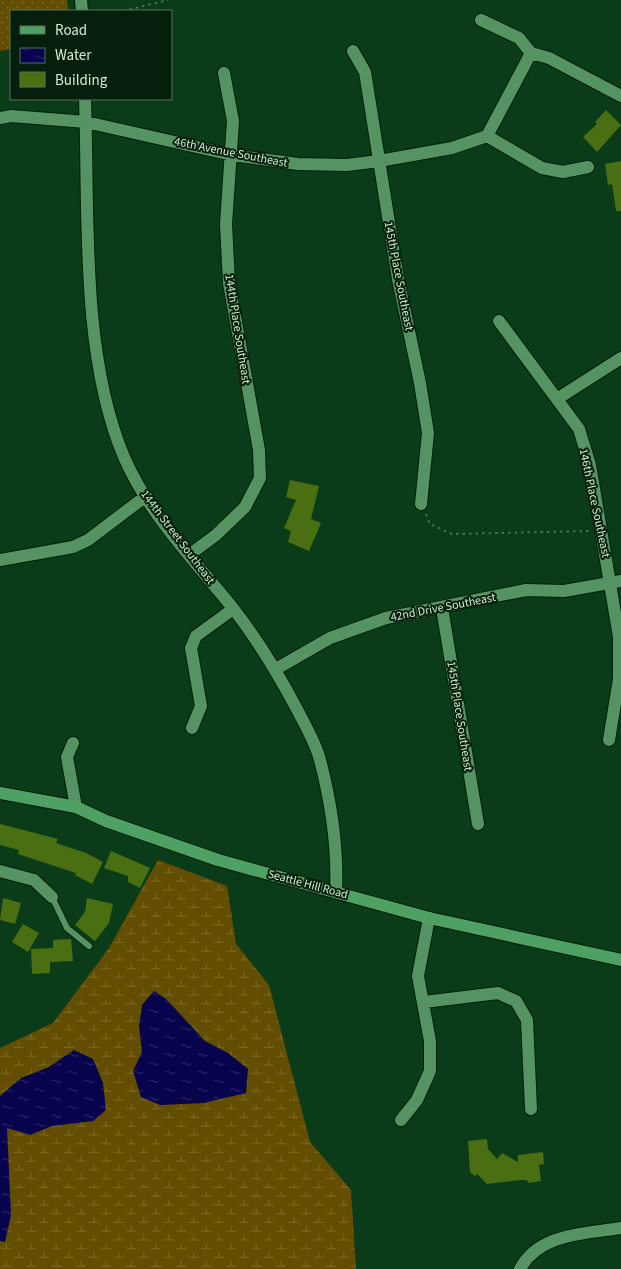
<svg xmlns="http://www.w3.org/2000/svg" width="621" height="1269" font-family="'Source Sans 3',sans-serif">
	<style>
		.wetland { fill: url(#wetland-marsh) }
		.park { fill: url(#park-dots) }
		.water { fill: url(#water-ripples) }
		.building { fill: #4a6e12 }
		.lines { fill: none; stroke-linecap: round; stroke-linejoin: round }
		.service-casing { stroke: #012009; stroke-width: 8 }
		.minor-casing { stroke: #012009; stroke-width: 14 }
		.secondary-casing { stroke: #012009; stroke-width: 14 }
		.path { stroke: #467252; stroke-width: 2; stroke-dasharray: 2.5 4; stroke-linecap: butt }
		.service { stroke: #569363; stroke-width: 6 }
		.minor { stroke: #569363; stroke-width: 12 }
		.secondary { stroke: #4ea063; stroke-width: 12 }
		.labels { text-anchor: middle; stroke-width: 4; stroke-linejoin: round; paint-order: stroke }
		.street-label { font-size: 12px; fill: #ceeed3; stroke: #061f0c }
	</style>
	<defs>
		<pattern id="wetland-marsh" width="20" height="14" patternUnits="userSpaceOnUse" patternTransform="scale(1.25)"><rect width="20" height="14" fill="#634d00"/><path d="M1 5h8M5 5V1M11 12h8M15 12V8" fill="none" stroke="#786724"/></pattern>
		<pattern id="park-dots" width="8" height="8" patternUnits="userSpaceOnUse" patternTransform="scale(1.25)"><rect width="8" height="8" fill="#634d00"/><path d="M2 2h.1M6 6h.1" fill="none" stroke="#786724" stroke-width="1.8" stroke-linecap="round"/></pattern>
		<pattern id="water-ripples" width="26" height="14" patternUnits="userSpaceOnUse" patternTransform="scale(1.25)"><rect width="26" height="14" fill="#07034c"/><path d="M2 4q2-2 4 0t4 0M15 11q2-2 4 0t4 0" fill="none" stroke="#2a2865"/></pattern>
	</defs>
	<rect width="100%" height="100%" fill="#0b3c1a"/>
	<path class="wetland" d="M158,860l69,26 9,58 33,41 41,157 41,48 5,79h-356v-221l53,-25 56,-75z"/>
	<path class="park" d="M0,0h67l1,11h-57v38l-11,2z"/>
	<path class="water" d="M154,991l12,8 39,42 23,12 20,16 -2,24 -42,10 -44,2 -19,-8 -8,-26 9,-19 -3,-26 3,-21z
		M74,1050l19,9 10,24 3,27 -13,11 -41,5 -22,9 -23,-7 4,87 -6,27 -5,-1v-145l21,-18 28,-11z"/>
	<path class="building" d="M606,110l15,15 -24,27 -14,-15 14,-13 -2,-2z
		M621,161v50h-5l-4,-27 -4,1 -3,-21z
		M290,480l29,6 -8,33 10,4 -12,28 -21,-9 3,-11 -7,-3 12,-28 -10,-3z
		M0,824l58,15 -2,4 30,10 17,9 -11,22 -17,-9 1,-2 -58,-19 1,-4 -19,-5z
		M111,851l39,17 -10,20 -12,-6v-6l-24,-8z
		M3,898l18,5 -6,21 -15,-4z
		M87,898l26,6 -4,19 -14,18 -20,-16 10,-13z
		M23,924l16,9 -11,19 -16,-10z
		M71,939l2,22 -23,1v11l-18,1 -1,-25 22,-1v-8z
		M487,1139l1,10 9,10 5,-6 16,9v-7l25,-3 1,12 -5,1 2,16 -13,2 -1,-3h-7l-33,4 -10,-10 -2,2 -5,-4 -2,-31z"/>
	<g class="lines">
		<defs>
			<path id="service" d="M52,897l15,31 22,18"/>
			<path id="minor" d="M81,0l1,11
				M481,20l38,18 12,15
				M353,51l12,21 33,207 22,104 8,50 -7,71
				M531,53l18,5 72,38
				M85,99c4,112 -5,254 39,358 24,56 70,103 108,150 26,33 47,68 67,106 7,14 17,31 21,47 11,42 18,88 16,132
				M0,118l11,-2 75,6 146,33 66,9 49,1 32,-4 73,-13 35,-12 44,-83
				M487,136l55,32 21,4 25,-5
				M499,321l80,108 11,36 29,172v42l-10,61
				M557,399l64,-41
				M189,555l27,-20 29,-28 15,-29 -1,-28 -30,-167 -3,-59 7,-103 -9,-48
				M0,560l73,-13 15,-7 58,-44
				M442,608l36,216
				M276,669l54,-31 56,-20 140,-28 38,1 57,-10
				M192,728l9,-22 -10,-58 5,-12 37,-27
				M73,743l-6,14 9,50
				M0,871l34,9 18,17
				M424,1002l74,-9 18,8 11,19 4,89
				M401,1120l16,-20 13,-29v-30l-12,-65 11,-58
				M520,1269c19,-36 65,-35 101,-41"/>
			<path id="secondary" d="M0,793l76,14 30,14 112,39 211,58 192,42"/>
		</defs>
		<use href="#service" class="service-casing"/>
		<use href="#minor" class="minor-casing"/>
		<use href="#secondary" class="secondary-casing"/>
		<path class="path" d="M123,11l45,-11
			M426,514l4,10 22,10 138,-3"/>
		<use href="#service" class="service"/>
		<use href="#minor" class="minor"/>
		<use href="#secondary" class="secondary"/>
	</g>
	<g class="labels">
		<g class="street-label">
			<text transform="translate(231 152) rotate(11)" y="4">46th Avenue Southeast</text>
			<text transform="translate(399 276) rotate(79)" y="4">145th Place Southeast</text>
			<text transform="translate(238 329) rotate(81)" y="4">144th Place Southeast</text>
			<text transform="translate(595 503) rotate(78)" y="4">146th Place Southeast</text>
			<text transform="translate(178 537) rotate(53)" y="4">144th Street Southeast</text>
			<text transform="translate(443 607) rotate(-11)" y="4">42nd Drive Southeast</text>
			<text transform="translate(460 716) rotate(81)" y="4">145th Place Southeast</text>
			<text transform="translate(308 884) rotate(15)" y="4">Seattle Hill Road</text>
		</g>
	</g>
	<rect x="10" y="10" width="162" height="90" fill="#061f0c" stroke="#56725c"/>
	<rect x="20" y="26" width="25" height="8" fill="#4ea063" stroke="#56725c"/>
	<text x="55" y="35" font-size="15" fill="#ceeed3">Road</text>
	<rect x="20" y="48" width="25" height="15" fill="url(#water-ripples)" stroke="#56725c"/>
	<text x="55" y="60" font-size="15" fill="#ceeed3">Water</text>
	<rect x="20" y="72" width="25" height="15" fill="#4a6e12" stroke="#56725c"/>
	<text x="55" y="85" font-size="15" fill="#ceeed3">Building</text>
</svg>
